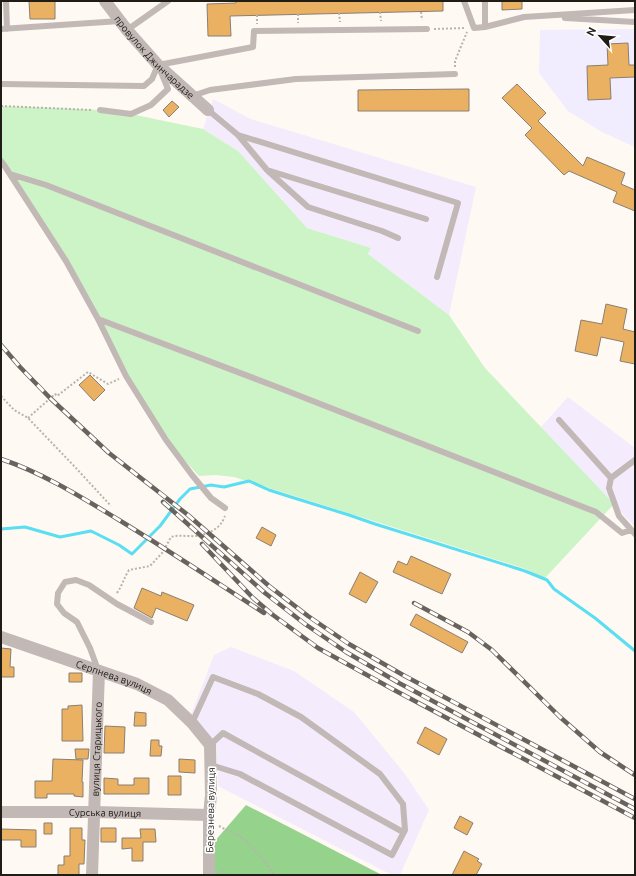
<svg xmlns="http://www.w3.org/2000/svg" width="636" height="876" font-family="Ubuntu,sans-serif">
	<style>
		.industrial { fill: #f4ecfd }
		.education { fill: #f1edfe }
		.green { fill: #cdf4c7 }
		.forest { fill: #95d38c }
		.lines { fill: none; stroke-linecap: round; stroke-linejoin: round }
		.stream { stroke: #5adef1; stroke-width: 3 }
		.building { fill: #eab163; stroke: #8a7f71 }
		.path { stroke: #b7b3ad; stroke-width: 2; stroke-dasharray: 2 2; stroke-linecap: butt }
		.lane { stroke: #c2b8b6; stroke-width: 6 }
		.street { stroke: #c2b8b6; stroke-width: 12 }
		.rail-casing { stroke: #68635d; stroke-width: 4.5 }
		.rail { stroke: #fff; stroke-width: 3; stroke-dasharray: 9; stroke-linecap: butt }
		.labels { text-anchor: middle; stroke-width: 3.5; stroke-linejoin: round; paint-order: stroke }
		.street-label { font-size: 10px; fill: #201c16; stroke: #fff }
	</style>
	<rect width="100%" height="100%" fill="#fef9f3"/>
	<path class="industrial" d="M213,99l38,20 225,68 -27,128 -81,-61 3,-6 -64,-20 -69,-77 -35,-22z
		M568,397l67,51v79l-94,-100z
		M231,647l63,24 60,41 51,62 24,36 -29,65h-8l-174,-89 -2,-40 -29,-21 27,-70z"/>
	<path class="education" d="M635,29v118l-7,-3 -26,-12 -34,-21 -29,-38 1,-43z"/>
	<path class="green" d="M1,106l33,1 66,3 31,4 72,15 35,22 69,77 64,20 -3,6 81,61 36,53 56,59 73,77 -70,75 -18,-10 -292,-92 -19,-2 -16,1 -33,-36 -40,-64 -28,-57 -88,-145 -9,-13z"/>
	<path class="forest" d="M246,805l136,70h-168v-33z"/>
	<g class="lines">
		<path class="stream" d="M1,529l24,-2 35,10 31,-6 28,14 13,9 28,-28 20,-27 10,-10 21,-4 13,2 25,-6 20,9 22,7 58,18 26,9 150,47 22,9 7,9 41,29 40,33"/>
	</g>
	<path class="building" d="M29,1h26v18h-25z
		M236,1h207v10l-213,5 1,20h-23l-1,-32 29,-1z
		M502,1h20v8l-20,1z
		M628,43l1,22h6v12l-25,1 1,21 -23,1 -1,-34 21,-1 -1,-21z
		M517,84l29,29 -8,8 45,45 4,-9 38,16 -4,11 14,6v21l-22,-9 4,-10 -48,-21 -5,4 -39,-40 7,-7 -30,-30z
		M469,89v22h-111v-21z
		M172,101l7,6 -10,10 -6,-7z
		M606,304l21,5 -4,20 12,3v32l-15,-3 4,-19 -23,-5 -4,19 -22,-5 6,-31 21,4z
		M90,375l15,15 -11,11 -15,-16z
		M262,527l14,8 -5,11 -15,-8z
		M411,556l40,18 -9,20 -49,-22 5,-11 9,4z
		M360,572l18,10 -12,21 -17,-9z
		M142,588l19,8 1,-4 32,13 -7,16 -31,-13 -4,10 -18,-10z
		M416,614l52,28 -6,11 -52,-28z
		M1,648l10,1 -1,18h4v10h-13z
		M69,673h13v9h-13z
		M82,705l1,36h-21v-32h6v-3z
		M135,712l11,1v13h-12z
		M105,726l20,1 -1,26h-20z
		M425,727l22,12 -8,16 -22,-12z
		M151,740h8v6h3l-1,10h-11z
		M75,749h14l-1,10h-12z
		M53,759l30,1 -1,22h1v15l-9,-1v-2h-27v4h-12v-17h17z
		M179,759l16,1v13l-16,-1z
		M168,776h13v19h-13z
		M104,778l14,1v6h16v-7h15v16h-45z
		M460,816l13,7 -6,12 -13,-7z
		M44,823h8v11h-8z
		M70,828h12v12h3l-1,24h-5v11h-21v-10h6v-9h6z
		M101,828h15v14h-15z
		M1,829l35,1v17h-15v-7h-20z
		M140,829h15l1,13h-13v19h-11v-13l-10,1v-11h19z
		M464,851l15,8 -2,2 5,3 -6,11h-24z"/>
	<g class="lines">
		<path class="path" d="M380,12l1,9
			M421,12l1,8
			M339,13l1,9
			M298,14v9
			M257,15v9
			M434,29l32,-1
			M455,67v-6l12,-29
			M1,106l92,4
			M1,396l13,14 14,8 47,49 36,39
			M28,418l27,-24 2,2 31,-24 20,12 11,-5
			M117,593c5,-7 7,-15 12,-23l21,-4 13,-14 8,-15c7,-2 11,-1 19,-1 10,1 26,-4 32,-14 1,-1 2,-4 3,-6
			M219,826l25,13 21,22 9,14
			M221,870l4,5"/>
		<path class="lane" d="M6,1l1,28
			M464,1l10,27 11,-1 39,-10 111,-7
			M485,1v26
			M565,18l70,4
			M1,29l119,-8
			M127,30l41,-29
			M158,65l95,-18 1,-16 173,-2
			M1,84l143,2 8,-7 6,-14
			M192,96l18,-6 86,-11 159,-5
			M100,110l31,4 20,-9 17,-16 -7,-17
			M208,110l30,25 220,68 -21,74
			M238,135l29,35 159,49
			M1,161l3,4 62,96 32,58 28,57 40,64 26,35 19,23 14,10
			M268,171l40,36 74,24 16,7
			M10,174l36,11 372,146
			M98,319l179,68 319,125 26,21 9,-3
			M559,420l52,58
			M635,460l-24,18 -2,10 10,28 16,18
			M98,670l-8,-22 -13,-26 -13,-9 -7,-9 1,-11 7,-11 11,-2 13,5 28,19 34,18
			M192,723l21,-46 45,17 43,23 79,57 23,30 2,26 -13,25 -152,-81 -29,-9
			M210,745l13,-12 180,99"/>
		<g class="street">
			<path id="s1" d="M105,1l22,29 31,35 50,45"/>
			<path id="s2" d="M1,637l136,47 31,16 24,23 18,22 1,50 -2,20v60"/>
			<path id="s3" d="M1,812h94l114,3"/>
			<path id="s4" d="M92,875l7,-204"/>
		</g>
		<defs>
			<path id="rail" d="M1,345l19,22 30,31 59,55 79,62 81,71 39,30 41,28 54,31 232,124
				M1,459c42,14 80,38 118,61 49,30 97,62 145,93
				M163,502l102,91 40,31 41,28 53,31 236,126
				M202,544l51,54 20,17 45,33 78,43 239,127
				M414,603l54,29 24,18 68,67 40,35 35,23"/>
		</defs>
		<use href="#rail" class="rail-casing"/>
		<use href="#rail" class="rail"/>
	</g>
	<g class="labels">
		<g class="street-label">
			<text dy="4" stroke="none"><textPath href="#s1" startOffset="75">провулок Джинчарадзе</textPath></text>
			<text dy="4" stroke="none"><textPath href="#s2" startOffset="120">Серпнева вулиця</textPath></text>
			<text dy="4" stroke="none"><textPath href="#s4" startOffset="126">вулиця Старицького</textPath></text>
			<text transform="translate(210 810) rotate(-89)" y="4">Березнева вулиця</text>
			<text dy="4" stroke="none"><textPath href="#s3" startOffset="104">Сурська вулиця</textPath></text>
		</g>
	</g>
	<rect width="636" height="876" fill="none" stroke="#201c16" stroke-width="4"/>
	<g transform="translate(600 36) rotate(297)" stroke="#ffffff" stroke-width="3" paint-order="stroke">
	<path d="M0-3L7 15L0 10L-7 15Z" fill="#201c16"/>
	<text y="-6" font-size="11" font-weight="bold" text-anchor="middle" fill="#201c16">N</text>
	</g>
</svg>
